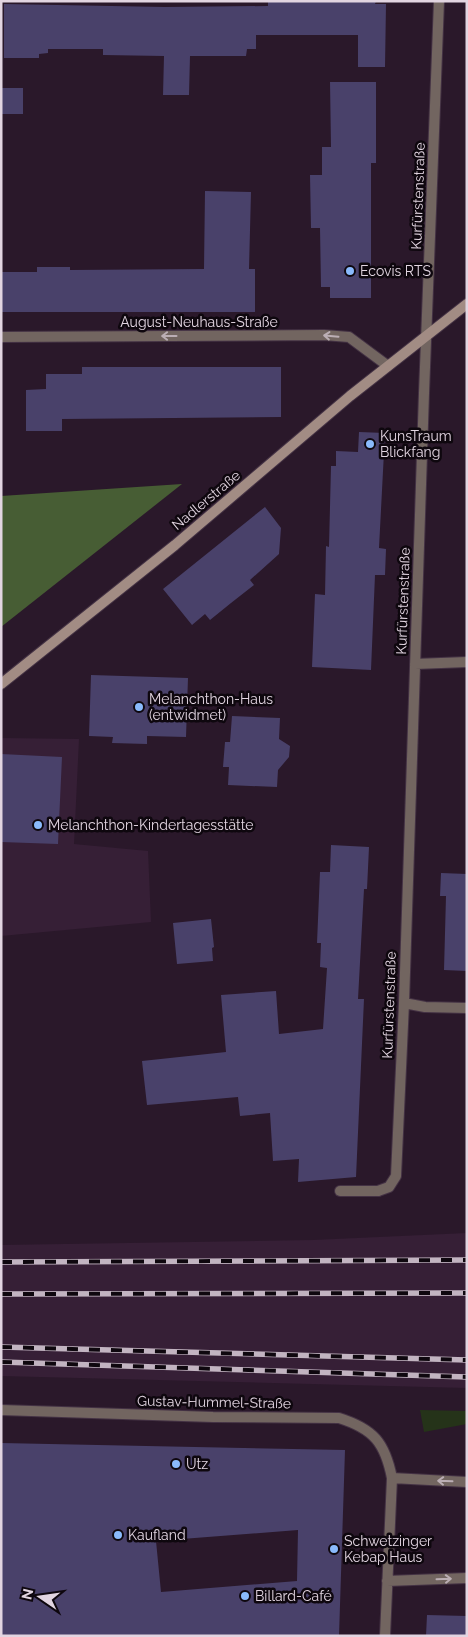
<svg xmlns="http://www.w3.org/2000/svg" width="468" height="1637" font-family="Raleway,sans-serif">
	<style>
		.built { fill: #361f36 }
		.green { fill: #253319 }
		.forest { fill: #475d34 }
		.building { fill: #49416a; fill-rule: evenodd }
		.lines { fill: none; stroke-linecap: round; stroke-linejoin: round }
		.lane-casing { stroke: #443244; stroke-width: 12 }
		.street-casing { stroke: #443244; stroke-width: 12 }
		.secondary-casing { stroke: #443244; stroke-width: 12 }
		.lane { stroke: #726560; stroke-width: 10 }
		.street { stroke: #726560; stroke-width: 10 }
		.secondary { stroke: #a28c84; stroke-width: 10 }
		.rail-casing { stroke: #c2b4c1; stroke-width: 5.5 }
		.rail { stroke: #0e070e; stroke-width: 4; stroke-dasharray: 11; stroke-linecap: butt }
		.oneway { stroke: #bbaeb4 }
		.poi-dot { fill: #8abafc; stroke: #0e070e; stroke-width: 2 }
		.labels { text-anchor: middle; stroke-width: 5; stroke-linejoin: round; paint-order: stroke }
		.street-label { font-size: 14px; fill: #e2d5e1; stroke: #0e070e }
		.poi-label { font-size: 14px; fill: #e2d5e1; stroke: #0e070e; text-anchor: start }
	</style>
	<rect width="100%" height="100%" fill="#2a182a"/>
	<path class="built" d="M1,738l78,1 -5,105 74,7 3,71 -150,14z
		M467,1233v155l-466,-12v-131l312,-5z"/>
	<path class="green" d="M420,1410l47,1v13l-43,8z"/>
	<path class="forest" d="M182,484l-181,143v-131z"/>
	<path class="building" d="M268,1h108l-1,3h11l-1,63h-27v-32h-102v14h-9l-1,7h-56l-1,39h-26l1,-39 -61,-1v-6h-55v4l-9,1v4h-35v-54l161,3 103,-1z
		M330,82h46v81h-5v135h-41v-11h-9l-1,-59h-9l-1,-53h12v-28h9z
		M1,88h22v26h-22z
		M205,191l46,1 -2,77h6v43h-254v-40h36v-5h33v3l134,-1z
		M82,367h199v50l-219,2v12h-36v-41l20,-1v-15h36z
		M359,432l26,1 -6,115 7,1 -1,26h-10l-4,95 -59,-3 3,-73 10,1 1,-49 3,1 2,-81h5v-15l22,1z
		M265,507l16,21 -2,26 -29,26 4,5 -23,18 -21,17 -5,-6 -13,11 -29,-36z
		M91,675l97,3 -2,59 -39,-1v8l-35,-1 1,-6 -24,-1z
		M232,716l48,2 -1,21 11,7 -1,11 -11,13 -1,17 -49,-2 1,-18h-6l2,-25h5z
		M1,754l61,3 -4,87 -57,-2z
		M331,845l38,2 -2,42h-3l-6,110h6l-8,178 -58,5 1,-23 -26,2 -3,-48 -30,3 -2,-19 -91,8 -5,-44 84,-9 -5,-57 55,-4 3,43 44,-5 4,-61 -7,-1 1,-24h-4l3,-71h10z
		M441,873l26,1v97l-23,-1 2,-74h-6z
		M211,919l3,28 -2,1 1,13 -36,3 -4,-41z
		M1,1443l344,7 -6,186h-338zM298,1530l-1,51 -136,11 -5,-51z
		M427,1615l40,1v20h-41z"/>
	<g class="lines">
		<defs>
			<path id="lane" d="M340,1191h38"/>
			<path id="street" d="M1,337l323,-2 25,2 39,29
				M415,664l52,-2
				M404,1003l21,4 42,1
				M378,1191l11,-4 7,-11 8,-173 20,-610 15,-392
				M1,1410l212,7 126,1c35,11 46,25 53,60l-7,158
				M392,1478l75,4
				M387,1581l80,-3"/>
			<path id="secondary" d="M1,684l174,-139 175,-149 117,-92"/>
		</defs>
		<use href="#lane" class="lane-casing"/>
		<use href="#street" class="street-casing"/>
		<use href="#secondary" class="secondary-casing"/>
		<use href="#lane" class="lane"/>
		<use href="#street" class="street"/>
		<use href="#secondary" class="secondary"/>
		<defs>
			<path id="rail" d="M1,1262l466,-2
				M1,1294l466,-1
				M1,1347l466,13
				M1,1362l466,15"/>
		</defs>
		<use href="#rail" class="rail-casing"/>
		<use href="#rail" class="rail"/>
	</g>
	<defs><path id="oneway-shaft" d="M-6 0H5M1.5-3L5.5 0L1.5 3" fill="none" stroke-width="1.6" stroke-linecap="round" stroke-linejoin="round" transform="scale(1.25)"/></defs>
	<g class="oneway">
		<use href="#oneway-shaft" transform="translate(169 336) rotate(180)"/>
		<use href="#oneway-shaft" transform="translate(331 336) rotate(-175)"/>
		<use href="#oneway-shaft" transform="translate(445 1481) rotate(-178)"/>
		<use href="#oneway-shaft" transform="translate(444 1579) rotate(-2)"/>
	</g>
	<g class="poi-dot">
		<circle cx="350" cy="271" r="5"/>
		<circle cx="370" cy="444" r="5"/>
		<circle cx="139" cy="707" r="5"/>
		<circle cx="38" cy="825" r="5"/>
		<circle cx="176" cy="1464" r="5"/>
		<circle cx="118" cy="1535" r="5"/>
		<circle cx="334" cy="1549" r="5"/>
		<circle cx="245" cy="1596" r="5"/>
	</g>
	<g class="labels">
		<g class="street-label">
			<text transform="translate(418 196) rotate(-88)" y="5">Kurfürstenstraße</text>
			<text x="199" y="327">August-Neuhaus-Straße</text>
			<text transform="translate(206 500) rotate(-40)" y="5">Nadlerstraße</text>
			<text transform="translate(403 601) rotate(-88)" y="5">Kurfürstenstraße</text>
			<text transform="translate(389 1005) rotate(-88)" y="5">Kurfürstenstraße</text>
			<text transform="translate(214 1402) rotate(1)" y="5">Gustav-Hummel-Straße</text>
		</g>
		<g class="poi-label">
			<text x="360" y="276">Ecovis RTS</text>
			<text x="380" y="441">KunsTraum<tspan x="380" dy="16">Blickfang</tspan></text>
			<text x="149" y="704">Melanchthon-Haus<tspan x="149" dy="16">(entwidmet)</tspan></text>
			<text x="48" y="830">Melanchthon-Kindertagesstätte</text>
			<text x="186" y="1469">Utz</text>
			<text x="128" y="1540">Kaufland</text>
			<text x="344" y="1546">Schwetzinger<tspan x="344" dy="16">Kebap Haus</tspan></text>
			<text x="255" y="1601">Billard-Café</text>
		</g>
	</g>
	<rect width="468" height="1637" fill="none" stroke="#e2d5e1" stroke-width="5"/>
	<g transform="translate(40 1597) rotate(283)" stroke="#0e070e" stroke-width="4" paint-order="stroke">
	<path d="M0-4L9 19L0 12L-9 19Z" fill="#e2d5e1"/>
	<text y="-8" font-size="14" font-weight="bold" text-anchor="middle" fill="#e2d5e1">N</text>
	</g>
</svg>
